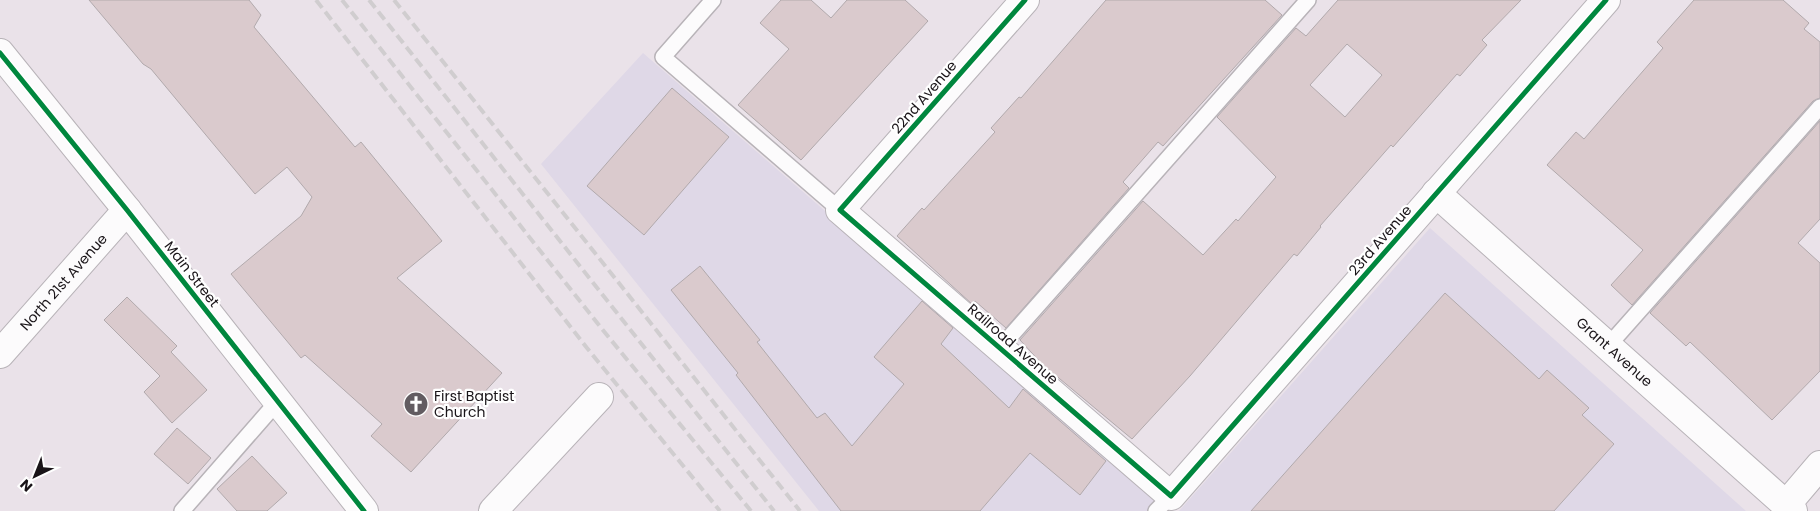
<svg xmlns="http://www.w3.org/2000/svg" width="1820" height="511" font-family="Poppins,sans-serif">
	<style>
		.industrial { fill: #dfd8e7 }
		.building { fill: #dacacd; stroke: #b1a9ac; fill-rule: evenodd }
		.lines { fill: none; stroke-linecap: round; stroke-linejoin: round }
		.service-casing { stroke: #b8b3b8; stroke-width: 18 }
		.minor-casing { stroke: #b8b3b8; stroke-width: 30 }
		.service { stroke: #fcfbfc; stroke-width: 15 }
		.minor { stroke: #fcfbfc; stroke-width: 28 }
		.rail { stroke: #d0cdcf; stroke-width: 4; stroke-dasharray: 10 5; stroke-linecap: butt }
		.cycleway-casing { stroke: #fff; stroke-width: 8 }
		.cycleway { stroke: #00873e; stroke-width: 5 }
		.labels { text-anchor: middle; stroke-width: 4.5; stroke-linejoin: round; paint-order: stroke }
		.street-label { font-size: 14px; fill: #191418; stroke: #fff }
		.poi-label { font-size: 14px; fill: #191418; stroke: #fff; text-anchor: start }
	</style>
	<rect width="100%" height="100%" fill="#eae2e9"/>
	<path class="industrial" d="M643,53l528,458h-352l-278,-347z
		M1430,228l316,283h-567z"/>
	<path class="building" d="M89,0h160l12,15 -7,12 101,120 6,-5 81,99 -45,37 105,95 -91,99 -40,-36 11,-12 -77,-69 -4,3 -70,-84 70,-58 11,-19 -25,-30 -32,27 -104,-125 -8,-5z
		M781,0h30l20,18 16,-18h58l23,21 -127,139 -63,-55 51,-56 -29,-26z
		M1106,0h159l17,15 -119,131 -5,-4 -35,40 6,6 -123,140 -31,-27 -3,3 -75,-68 25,-28 2,2 71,-78 -4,-4 28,-31 2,1z
		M1338,0h183l-39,40 5,5 -27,31 -3,-2 -64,73 -2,-2 -71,81 1,1 -24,29 -3,-2 -104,122 -58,63 -90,-75 -22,-24 123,-139 60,54 33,-36 2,2 38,-44 -59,-60 79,-89 10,8zM1347,44l35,31 -37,42 -35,-32z
		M1694,0h89l26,23 -5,6 16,13v56l-7,3 -181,204 -21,-20 32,-35 -96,-85 29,-33 8,7 79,-91 -6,-6z
		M672,88l57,49 -85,98 -57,-49z
		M1820,121v98l-22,24 22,20v108l-48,49 -82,-78 -4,4 -36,-33z
		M700,266l60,74 -3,2 60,76 8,-5 27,33 52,-62 -30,-27 48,-56 31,27 -12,16 68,64 14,-19 83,72 -26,34 -50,-42 -50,58h-139l-105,-136 2,-2 -67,-83z
		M1445,293l94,86 8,-9 42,38 -7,7 32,29 -60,67h-303z
		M127,297l50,49 -6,6 36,38 -35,33 -28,-31 16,-16 -56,-56z
		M177,428l34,30 -23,26 -34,-30z
		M252,456l35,37 -20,18h-30l-20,-22z"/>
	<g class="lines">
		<defs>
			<path id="service" d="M713,0l-50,57 177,153
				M1608,346l212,-239
				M1000,348l308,-348
				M182,511l96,-110
				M1156,511l15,-15"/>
			<g id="minor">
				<path d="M1025,0l-185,210 331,286 435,-496"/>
				<path d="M0,53l127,157 237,301"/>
				<path id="s1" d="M1436,193l357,318"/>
				<path id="s2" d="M0,354l127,-144"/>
				<path d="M1786,505l34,-40"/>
				<path d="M493,511l106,-114"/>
			</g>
		</defs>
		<use href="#service" class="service-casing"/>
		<use href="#minor" class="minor-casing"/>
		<use href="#service" class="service"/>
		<use href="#minor" class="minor"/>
		<path class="rail" d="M316,0l271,348 133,163
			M342,0l260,329 149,182
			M369,0l405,511
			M394,0l406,511"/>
		<defs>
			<path id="cycleway" d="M1025,0l-185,210 331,286 435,-496
				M0,53l127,157 237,301"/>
		</defs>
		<use href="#cycleway" class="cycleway-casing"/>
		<use href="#cycleway" class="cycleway"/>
	</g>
	<defs>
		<symbol id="church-disc" viewBox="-11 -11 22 22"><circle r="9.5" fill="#625c61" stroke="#fff"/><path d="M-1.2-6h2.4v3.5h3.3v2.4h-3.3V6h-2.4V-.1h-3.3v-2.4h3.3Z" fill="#fff"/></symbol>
	</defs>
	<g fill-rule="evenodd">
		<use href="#church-disc" x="402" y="390" width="28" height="28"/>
	</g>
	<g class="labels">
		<g class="street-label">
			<text transform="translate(924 97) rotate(-49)" y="5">22nd Avenue</text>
			<text transform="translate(1380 240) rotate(-49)" y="5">23rd Avenue</text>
			<text transform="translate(192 274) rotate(52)" y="5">Main Street</text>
			<text dy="5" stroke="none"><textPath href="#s2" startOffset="96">North 21st Avenue</textPath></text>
			<text transform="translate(1013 344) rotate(41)" y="5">Railroad Avenue</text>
			<text dy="5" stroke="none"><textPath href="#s1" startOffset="239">Grant Avenue</textPath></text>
		</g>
		<g class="poi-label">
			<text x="434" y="401">First Baptist<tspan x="434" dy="16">Church</tspan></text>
		</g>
	</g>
	<g transform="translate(35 476) rotate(223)" stroke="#ffffff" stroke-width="4" paint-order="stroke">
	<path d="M0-4L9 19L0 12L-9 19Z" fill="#191418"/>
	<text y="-8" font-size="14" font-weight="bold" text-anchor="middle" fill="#191418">N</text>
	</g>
</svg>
